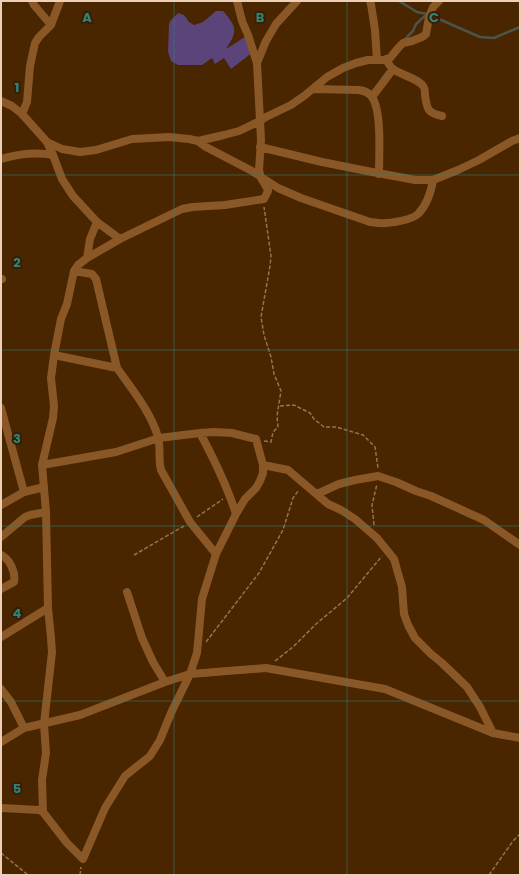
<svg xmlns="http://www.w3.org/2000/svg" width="521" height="876" font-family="Poppins,sans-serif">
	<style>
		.green { fill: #5a4479 }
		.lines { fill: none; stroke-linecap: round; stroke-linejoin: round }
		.stream { stroke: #4c5349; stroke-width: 2.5 }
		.path { stroke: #937353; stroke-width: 1.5; stroke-dasharray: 4 2; stroke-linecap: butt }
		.minor { stroke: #8a5827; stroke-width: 8 }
		.grid { fill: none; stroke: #308479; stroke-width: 1; stroke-opacity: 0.55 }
		.grid-label { font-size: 13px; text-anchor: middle; font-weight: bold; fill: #308479; stroke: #381e04; stroke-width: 4; stroke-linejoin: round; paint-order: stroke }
	</style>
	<rect width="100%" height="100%" fill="#492500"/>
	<path class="green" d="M216,11h7c14,16 15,20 3,38l22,-14 5,17 -22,17 -7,-11 -9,6 -3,-6 -10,7h-24l-7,-4 -3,-9 1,-28 2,-4 7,-7 6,2 5,7 5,3 9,-3z"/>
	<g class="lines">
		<path class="stream" d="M399,1l18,11 10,2
			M520,4v1
			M432,16l48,21 14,1 26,-11
			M403,41l10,-10 3,-7 10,-9"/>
		<path class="path" d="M280,406l14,-1 16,8 4,6 10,8h12l27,8 12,12 3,21
			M264,441l7,1 2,-10 5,-5 -1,-11 4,-25 -7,-17 -3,-17 -7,-22 -3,-18 9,-51 1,-10 -7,-49
			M197,517l26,-18
			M374,525l-2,-20 5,-21
			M134,555l50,-29
			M206,642l53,-69 24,-43 10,-32 6,-8
			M275,661l18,-14 23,-23 31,-26 35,-42
			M1,853l27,22
			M80,875l1,-8
			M489,875l24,-34 7,-7"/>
		<path class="minor" d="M32,1l2,4 17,20
			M370,1l1,3 4,26 2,30
			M386,59c2,4 4,8 7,10 8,6 26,10 30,17 2,2 2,6 2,9 2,14 2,18 17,21
			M257,63l9,-22 10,-17 21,-23
			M313,89l46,1c5,1 10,2 13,7 10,14 7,59 7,77
			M372,97l21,-28
			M1,101l11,5 10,8 25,28 6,13 9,24 11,17 24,26 -7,17 -3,19 -9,7 -4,6 -7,33 -6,15 -7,36 -3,23 3,28 -1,12 -11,47 4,47 2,96 3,30 1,14 -8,72 2,29 -4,27 1,32
			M22,114l5,-12 3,-36 5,-23 4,-6 12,-12 9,-24
			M198,141l26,-6 15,-4 21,-10 -3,-58 -9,-28 -6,-14 -5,-20
			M47,142l15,7 18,3 16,-2 36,-11 37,-2 20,2 9,2 8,6 46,24 26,17 23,10 69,24c3,0 6,1 9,1 9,1 33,-3 39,-9 9,-9 13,-22 15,-34
			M260,147l62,15 45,9 48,9h18l25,-10 21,-10 33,-19 8,-3
			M1,159c17,-5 35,-7 52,-4
			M97,222l23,17 62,-30 11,-2 32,-2 39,-6 4,-8 -1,-3 -6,-10 -2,-8 2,-30 -1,-19 6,-4 25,-12 13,-9 23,-19 16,-9 13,-5 12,-3h17l5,-2 9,-11 4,-4 9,-2 10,-4 4,-3 3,-17 4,-10 6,-6
			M87,258l33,-19
			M74,271l18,3 4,5 21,89
			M1,279h1
			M54,355l63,13c14,20 34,44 41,69 3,11 0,22 3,33l29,52 26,32
			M1,408l23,84
			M42,465l74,-13 43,-14 41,-5 14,-1 18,1 24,6 7,26v8l-3,8 -4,7 -11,11 -9,15
			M263,465l25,5 40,34 13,6 14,9 22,19 17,21 8,28 2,27 4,11 7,13 16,16 11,9 25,24 13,20 13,26
			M317,494l22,-10 16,-4 23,-4 18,6 20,9 15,5 31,14 22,10 36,25
			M1,505l23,-13 20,-5
			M1,537l24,-20 5,-2 16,-3
			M1,555c9,4 15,18 13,27l-13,7
			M127,592l15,46 11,24 12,20
			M1,637l47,-29
			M1,689l10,13 13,26
			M1,742l23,-14 56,-13 85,-33 25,-8 76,-6 119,21 108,44 27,5
			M1,808l38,2 4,2 24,31 16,16 22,-51 20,-32 25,-20 10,-16 11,-27 19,-39 7,-21 5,-54 14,-45 20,-40c-9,-28 -22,-55 -36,-81"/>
	</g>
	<path class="grid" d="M174,1v874M347,1v874M1,175h519M1,350h519M1,526h519M1,701h519"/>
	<g class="grid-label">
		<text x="87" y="22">A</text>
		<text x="260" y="22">B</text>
		<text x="434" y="22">C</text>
		<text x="17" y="92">1</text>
		<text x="17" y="267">2</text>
		<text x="17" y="443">3</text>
		<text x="17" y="618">4</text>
		<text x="17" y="793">5</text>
	</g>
	<rect width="521" height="876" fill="none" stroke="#edd0b8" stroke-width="4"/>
</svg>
